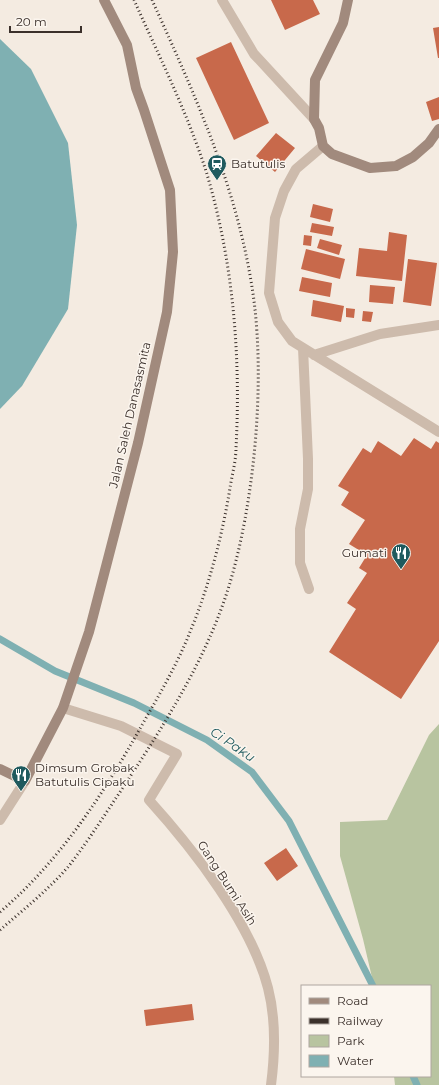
<svg xmlns="http://www.w3.org/2000/svg" width="439" height="1085" font-family="Montserrat,sans-serif">
	<style>
		.green { fill: #b8c4a0 }
		.water { fill: #7fb0b2 }
		.lines { fill: none; stroke-linecap: round; stroke-linejoin: round }
		.stream { stroke: #7fb0b2; stroke-width: 7 }
		.building { fill: #c8694b }
		.service { stroke: #cdbbac; stroke-width: 10 }
		.minor { stroke: #cdbbac; stroke-width: 10 }
		.tertiary { stroke: #cdbbac; stroke-width: 10 }
		.secondary { stroke: #a18a7d; stroke-width: 10 }
		.rail { stroke: #3b302b; stroke-width: 3; stroke-dasharray: 1 3; stroke-linecap: butt }
		.labels { text-anchor: middle; stroke-width: 3; stroke-linejoin: round; paint-order: stroke }
		.poi-label { font-size: 12px; fill: #3b302b; stroke: #fbf5ee; text-anchor: start }
		.street-label { font-size: 12px; fill: #3b302b; stroke: #fbf5ee }
		.water-label { font-size: 13px; font-style: italic; fill: #1f5a5e; stroke: #fbf5ee }
	</style>
	<rect width="100%" height="100%" fill="#f4ebe1"/>
	<path class="green" d="M439,724v361h-44l-1,-9h36v-90h-56l-11,-47 -23,-83v-34l47,-2 42,-85z"/>
	<path class="water" d="M0,39l31,30 37,74 9,82 -9,84 -46,77 -22,23z"/>
	<g class="lines">
		<path class="stream" d="M0,639l55,32 79,32 73,37 45,32 37,49 84,165
			M413,1076l4,9"/>
	</g>
	<path class="building" d="M271,0h42l7,14 -35,16z
		M439,27v31h-1l-5,-30z
		M231,42l38,81 -35,17 -38,-82z
		M439,97v22l-7,2 -6,-19z
		M276,133l19,15 -20,24 -19,-16z
		M313,204l20,5 -3,13 -20,-5z
		M312,223l22,4 -2,9 -22,-4z
		M389,232l18,3 -5,46 -46,-5 3,-28 28,3z
		M304,235l8,1 -1,10 -8,-1z
		M320,239l22,6 -3,10 -22,-7z
		M306,249l39,10 -5,20 -39,-10z
		M408,259l29,4 -6,43 -28,-4z
		M302,277l30,6 -2,14 -31,-6z
		M370,285l25,2 -2,17 -24,-2z
		M313,300l31,6 -3,16 -30,-6z
		M346,308l9,1 -1,9 -8,-1z
		M363,311l10,1 -2,10 -9,-1z
		M414,438l17,11 5,-8 3,2v198l-38,58 -72,-47 27,-43 -9,-6 20,-30 -8,-5 8,-13 -18,-11 16,-24 -24,-15 8,-13 -11,-6 25,-38 8,5 7,-12 23,15z
		M286,848l12,18 -21,15 -13,-18z
		M192,1004l2,16 -48,6 -2,-16z"/>
	<g class="lines">
		<path class="service" d="M222,0l32,54 60,65
			M323,146l-27,23 -12,22 -9,27 -6,75 9,29 14,19 147,91
			M303,348l5,111v30l-8,40v34l9,26
			M314,355l66,-21 59,-9"/>
		<path class="minor" d="M63,708l58,18 56,28 -28,46c45,50 102,123 119,188 8,31 7,66 3,97"/>
		<path class="tertiary" d="M0,820l25,-39"/>
		<path class="secondary" d="M348,0l-5,23 -28,57 -1,39 5,9 4,18 9,8 38,14 26,-2 17,-9 16,-14 10,-14
			M0,769l25,12 38,-73 26,-76 49,-189 29,-131 6,-60 -3,-62 -26,-80 -8,-22 -9,-43 -23,-45"/>
		<path class="rail" d="M0,912c60,-51 104,-119 142,-187 17,-30 35,-60 48,-93 19,-46 32,-95 40,-144 2,-13 6,-27 6,-40 5,-93 -3,-188 -30,-277 -19,-59 -47,-115 -72,-171
			M0,930c23,-20 48,-40 68,-63 18,-23 34,-48 50,-72 43,-65 88,-134 111,-209 25,-82 36,-199 25,-285 -14,-107 -58,-204 -102,-301"/>
	</g>
	<defs>
		<symbol id="station-pin" viewBox="-11 -11 22 30"><path d="M0 17L-7.5 6A9.5 9.5 0 1 1 7.5 6Z" fill="#1f5a5e" stroke="#fbf5ee"/><path d="M-3-6H3Q5-6 5-4V2Q5 4 3 4L4.5 6H3L1.5 4h-3L-3 6H-4.5L-3 4Q-5 4-5 2V-4Q-5-6-3-6ZM-3.5-4v3h7v-3ZM-3.5 1v1.5H-2V1ZM2 1v1.5H3.5V1Z" fill="#fff"/></symbol>
		<symbol id="restaurant-pin" viewBox="-11 -11 22 30"><path d="M0 17L-7.5 6A9.5 9.5 0 1 1 7.5 6Z" fill="#1f5a5e" stroke="#fbf5ee"/><path d="M-5-6h1v4h1v-4h1v4h1v-4h1v5L-1.5 .5V6h-2V.5L-5-1ZM5-6V6H3V1.5H1.5Q1.5-4 5-6Z" fill="#fff"/></symbol>
	</defs>
	<g fill-rule="evenodd">
		<use href="#station-pin" x="206" y="153" width="22" height="30"/>
		<use href="#restaurant-pin" x="390" y="542" width="22" height="30"/>
		<use href="#restaurant-pin" x="10" y="764" width="22" height="30"/>
	</g>
	<g class="labels">
		<g class="poi-label">
			<text x="231" y="168">Batutulis</text>
			<text x="387" y="557" text-anchor="end">Gumati</text>
			<text x="35" y="772">Dimsum Grobak<tspan x="35" dy="14">Batutulis Cipaku</tspan></text>
		</g>
		<g class="street-label">
			<text transform="translate(130 415) rotate(-77)" y="4">Jalan Saleh Danasasmita</text>
			<text transform="translate(227 883) rotate(57)" y="4">Gang Bumi Asih</text>
		</g>
		<g class="water-label">
			<text transform="translate(233 744) rotate(34)" y="5">Ci Paku</text>
		</g>
	</g>
	<rect x="301" y="985" width="130" height="92" fill="#fbf5ee" stroke="#aea6a0"/>
	<rect x="309" y="998" width="20" height="6" fill="#a18a7d" stroke="#aea6a0"/>
	<text x="337" y="1005" font-size="12" fill="#3b302b">Road</text>
	<rect x="309" y="1018" width="20" height="6" fill="#3b302b" stroke="#aea6a0"/>
	<text x="337" y="1025" font-size="12" fill="#3b302b">Railway</text>
	<rect x="309" y="1035" width="20" height="12" fill="#b8c4a0" stroke="#aea6a0"/>
	<text x="337" y="1045" font-size="12" fill="#3b302b">Park</text>
	<rect x="309" y="1055" width="20" height="12" fill="#7fb0b2" stroke="#aea6a0"/>
	<text x="337" y="1065" font-size="12" fill="#3b302b">Water</text>
	<path d="M10 26v6h71v-6" fill="none" stroke="#3b302b" stroke-width="2"/>
	<text x="16" y="26" font-size="12" fill="#3b302b" stroke="#fbf5ee" stroke-width="3" paint-order="stroke">20 m</text>
</svg>
